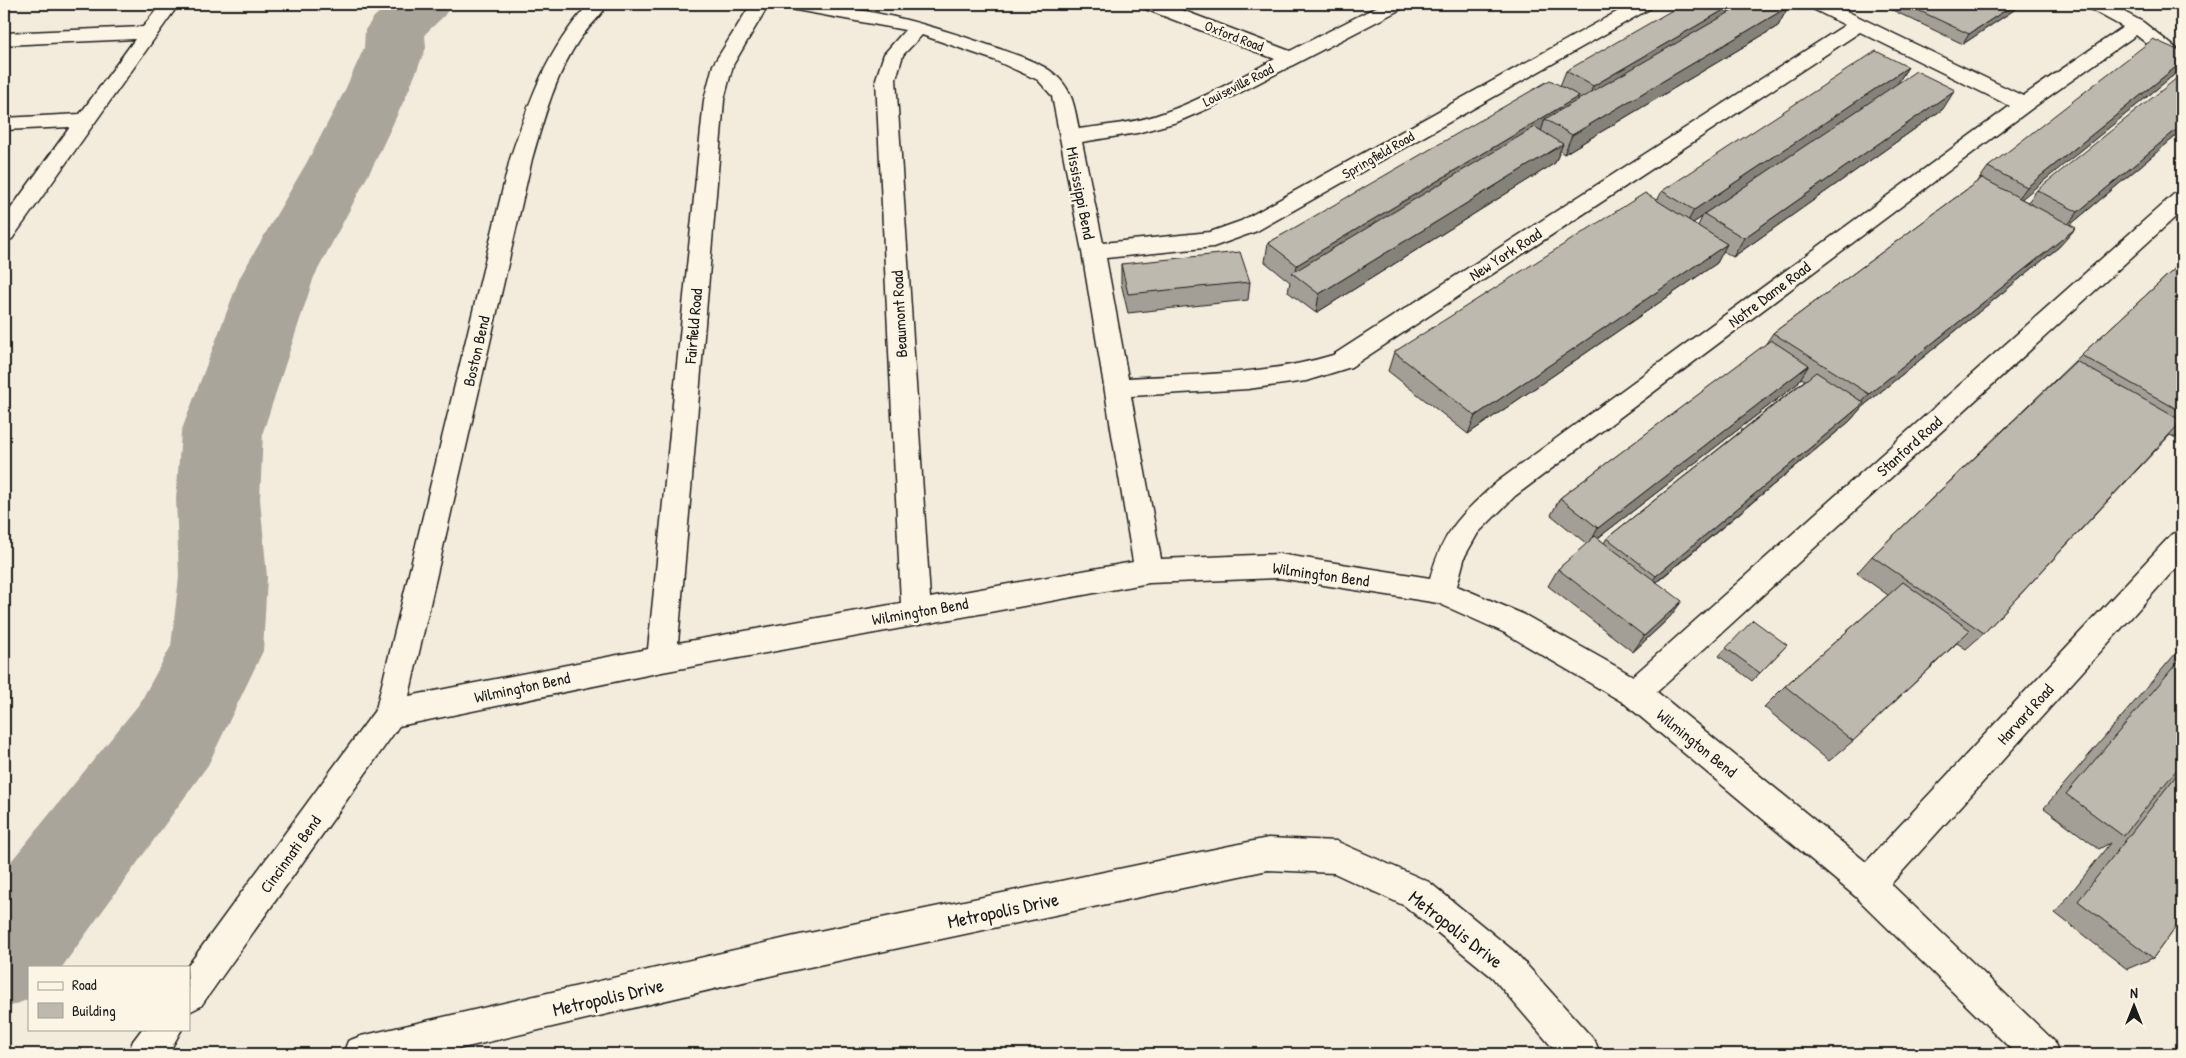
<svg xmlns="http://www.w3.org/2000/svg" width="2186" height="1058" font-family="'Patrick Hand',sans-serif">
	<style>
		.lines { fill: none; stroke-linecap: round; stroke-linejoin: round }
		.river { fill: #aaa59b; fill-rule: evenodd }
		.minor-casing { stroke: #1c1c1c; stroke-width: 3 }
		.minor { fill: #fcf5e5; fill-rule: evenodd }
		.wall { fill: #a39f96; stroke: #1c1c1c; fill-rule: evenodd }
		.shaded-wall { fill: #85827a; stroke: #1c1c1c }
		.building { fill: #beb9ae; stroke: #1c1c1c }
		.labels { text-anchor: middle; stroke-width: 5; stroke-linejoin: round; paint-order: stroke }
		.far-street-label { font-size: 14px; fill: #1c1c1c; stroke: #fcf5e5 }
		.street-label { font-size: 16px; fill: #1c1c1c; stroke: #fcf5e5 }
		.near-street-label { font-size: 19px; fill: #1c1c1c; stroke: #fcf5e5 }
	</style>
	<rect width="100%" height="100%" fill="#f3ecdd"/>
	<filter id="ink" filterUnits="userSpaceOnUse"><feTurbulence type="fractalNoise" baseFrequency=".02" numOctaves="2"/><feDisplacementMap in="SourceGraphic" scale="10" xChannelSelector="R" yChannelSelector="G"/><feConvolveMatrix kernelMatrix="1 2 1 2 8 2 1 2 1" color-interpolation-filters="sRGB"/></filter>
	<g filter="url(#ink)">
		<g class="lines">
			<path class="river" d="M389,4h63l-8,12 -19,18 1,14 -18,44 -33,70 -61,115 -51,155 -3,67 7,78 -4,74 -55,114 -146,202h-33v32l-25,10v-139l136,-167 31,-57 8,-69 -3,-78 5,-67 59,-155 67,-115 37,-70 20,-44 1,-18 9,-13z"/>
			<defs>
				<path id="minor" d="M161,4h18l-167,235 -8,2v-23l66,-91 -66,3v-12l76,-4 55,-75 -131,6v-12l139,-6z
					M589,4h19c-8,13 -20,23 -29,36 -24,36 -35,78 -47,119l-123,537 239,-47 56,-549 9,-35 38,-61h18l-36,61 -9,35 -46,543 223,-40 -25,-524 8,-25 21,-24 -109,-20 -7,-2 -2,-4c73,0 138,19 207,43 16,6 46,15 59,26 20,16 21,33 26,56 28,-4 57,-6 84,-16 39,-13 75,-35 112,-54l-132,-51 -2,-4h25l124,47 92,-47h23l-2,4 -189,98 -37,16 -40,11 -55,9 21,101 107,-11 31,-11 390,-217h22l-2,4 -394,223 -44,16 -107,11 22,120c68,-4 139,-3 205,-23l512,-330 -34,-17 -2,-4h23l191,92 100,-69 -35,-19 -2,-4h23l34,18 39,31v15l-7,-2 -39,-31 -105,74 -516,387 -37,37 -13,23 -8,30 68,29 108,61 541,-482 8,-2v19l-525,481 209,170 306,-328 10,-3v30l-291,323 163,157 5,13h-43l-160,-157 -232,-194 -119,-70 -67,-30 -159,-25 -130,5 -487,89 -263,54 -198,280 -12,6 -2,-45 189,-258 134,-550c19,-57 37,-110 79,-155zM1860,32l150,74 -513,376c-36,33 -53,47 -67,96l-151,-24 -118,5 -30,-163 117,-7 58,-8 45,-14zM922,35l72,25 44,20 14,16 30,156 51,310 -203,36 -34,-519 7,-24z
					M1268,838l68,3 93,41 87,71 79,88 5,13h-42l-66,-77 -87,-71 -71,-33 -66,-3 -473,100 -358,84h-94l5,-13 13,-5 434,-100z
					M142,1029h40l-14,25h-40l5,-13z"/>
			</defs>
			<use href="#minor" class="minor-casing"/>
			<use href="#minor" class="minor"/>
		</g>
		<path class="wall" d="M1887,4h136l-60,40 -77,-37z
			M1788,7l-10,19 -214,128 -4,-3 -5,12 -239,150 -28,-21 2,-10 -25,-20 3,-19 292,-157 6,-15z
			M1908,67l-11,17 46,25 -210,148 -10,-6 -6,12 -249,171 -80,-63 6,-19 263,-151 5,-10zM1702,217l-4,9 -5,-3z
			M2175,74l-154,125 7,3 9,-12 145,-59 -112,94 -10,21 -198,161 -12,14 -193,161 13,35 -37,35 -85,-66 10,-17 29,-25 -36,-29 9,-17 205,-153 8,-12 205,-152 10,-14zM1801,378l4,2 -198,158 -3,5 -6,-5 199,-154z
			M2182,262v170l-6,6 -6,-3 -186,198 -18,16 -9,-6 -104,98 -24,20 -65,-54 21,-21 103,-91 -31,-22 15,-17 209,-201z
			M1121,264l129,18 -2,18 -120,13 -7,-30z
			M1787,645l-35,36 -33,-25 7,-8z
			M2182,646v272l-29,40 -26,11 -72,-56 55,-70 -11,6 -55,-41z"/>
		<path class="shaded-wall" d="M1734,4h23l-171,101 7,-19z
			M2015,4h8l-60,40 6,-10z
			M1788,7l-10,19 -214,128 8,-19z
			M2182,62v4l-7,8 -162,132 14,-19z
			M1908,67l-12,19 -192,128 -2,3 -18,12 10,-19z
			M1955,90l-12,19 -210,148 11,-19z
			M1579,96l-7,19 -27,4 -5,16 -245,141 2,-11z
			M2182,125v6l-119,100 15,-19z
			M1563,144l-8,19 -239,150 3,-19z
			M2076,228l-16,18 -198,161 -12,14 -206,171 12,-16 201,-167 12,-15z
			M1727,244l-10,19 -249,171 7,-18z
			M1809,365l-12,19 -208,161 9,-17z
			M1682,601l-12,16 -37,35 11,-16z"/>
		<path class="building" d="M1683,4h51l-141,82 -27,-15z
			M1744,4h38l6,3 -216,128 -27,-16z
			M1905,4h110l-46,30z
			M2153,39l29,13v10l-155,125 -39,-20z
			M1876,51l32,16 -214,143 -32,-19z
			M1916,71l39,19 -211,148 -40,-24z
			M2182,74v51l-104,87 -41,-22z
			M1550,80l29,16 -282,169 -29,-22z
			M1535,127l28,17 -244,150 -27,-21z
			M1982,178l94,50 -207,166 -96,-61z
			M1645,193l82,51 -252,172 -81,-64z
			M1240,252l10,30 -122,12 -7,-30z
			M2182,262v150l-101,-57z
			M1771,340l38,25 -211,163 -38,-30z
			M2076,361l106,60 -198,212 -112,-77z
			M1816,372l48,31 -208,173 -49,-38z
			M1595,536l87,65 -38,35 -86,-67z
			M1903,582l67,48 -117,111 -68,-55z
			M1753,620l34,25 -27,28 -34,-25z
			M2182,657v106l-59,73 -57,-42z
			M2182,768v150l-29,40 -75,-57z"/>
	</g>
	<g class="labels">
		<g class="far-street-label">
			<text transform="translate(1234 36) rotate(21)" y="5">Oxford Road</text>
			<text transform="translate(1238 85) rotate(-27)" y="5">Louiseville Road</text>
			<text transform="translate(1378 155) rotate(-30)" y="5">Springfield Road</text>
		</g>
		<g class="street-label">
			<text transform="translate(1081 193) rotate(79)" y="6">Mississippi Bend</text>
			<text transform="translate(1505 254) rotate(-33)" y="6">New York Road</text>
			<text transform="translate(1769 294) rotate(-37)" y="6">Notre Dame Road</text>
			<text transform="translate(899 314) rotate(-93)" y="6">Beaumont Road</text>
			<text transform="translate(693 326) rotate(-85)" y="6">Fairfield Road</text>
			<text transform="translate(476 351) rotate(-77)" y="6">Boston Bend</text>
			<text transform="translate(1909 446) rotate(-42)" y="6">Stanford Road</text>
			<text transform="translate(1321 574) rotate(8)" y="6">Wilmington Bend</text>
			<text transform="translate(920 611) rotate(-10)" y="6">Wilmington Bend</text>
			<text transform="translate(522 687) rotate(-12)" y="6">Wilmington Bend</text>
			<text transform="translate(2025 714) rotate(-48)" y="6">Harvard Road</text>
			<text transform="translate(1697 743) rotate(39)" y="6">Wilmington Bend</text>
			<text transform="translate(290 854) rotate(-54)" y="6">Cincinnati Bend</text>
		</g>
		<g class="near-street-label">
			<text transform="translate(1003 910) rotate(-12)" y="7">Metropolis Drive</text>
			<text transform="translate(1456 929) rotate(38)" y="7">Metropolis Drive</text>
			<text transform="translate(608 997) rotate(-13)" y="7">Metropolis Drive</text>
		</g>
	</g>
	<rect width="2186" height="1058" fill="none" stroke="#fcf5e5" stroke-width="20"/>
	<rect x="10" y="10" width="2166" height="1038" fill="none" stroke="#1c1c1c" stroke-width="2" filter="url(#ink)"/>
	<rect x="28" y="966" width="162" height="65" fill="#fcf5e5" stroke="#a29e95"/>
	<rect x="38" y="982" width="25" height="8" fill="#fcf5e5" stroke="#a29e95"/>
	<text x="72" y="990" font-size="15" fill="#1c1c1c">Road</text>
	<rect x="38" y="1003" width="25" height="15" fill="#beb9ae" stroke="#a29e95"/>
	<text x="72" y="1016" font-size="15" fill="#1c1c1c">Building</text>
	<g transform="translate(2134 1006)" stroke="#fcf5e5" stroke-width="4" paint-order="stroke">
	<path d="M0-4L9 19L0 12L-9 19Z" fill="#1c1c1c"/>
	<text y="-8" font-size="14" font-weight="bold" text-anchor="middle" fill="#1c1c1c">N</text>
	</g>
</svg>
